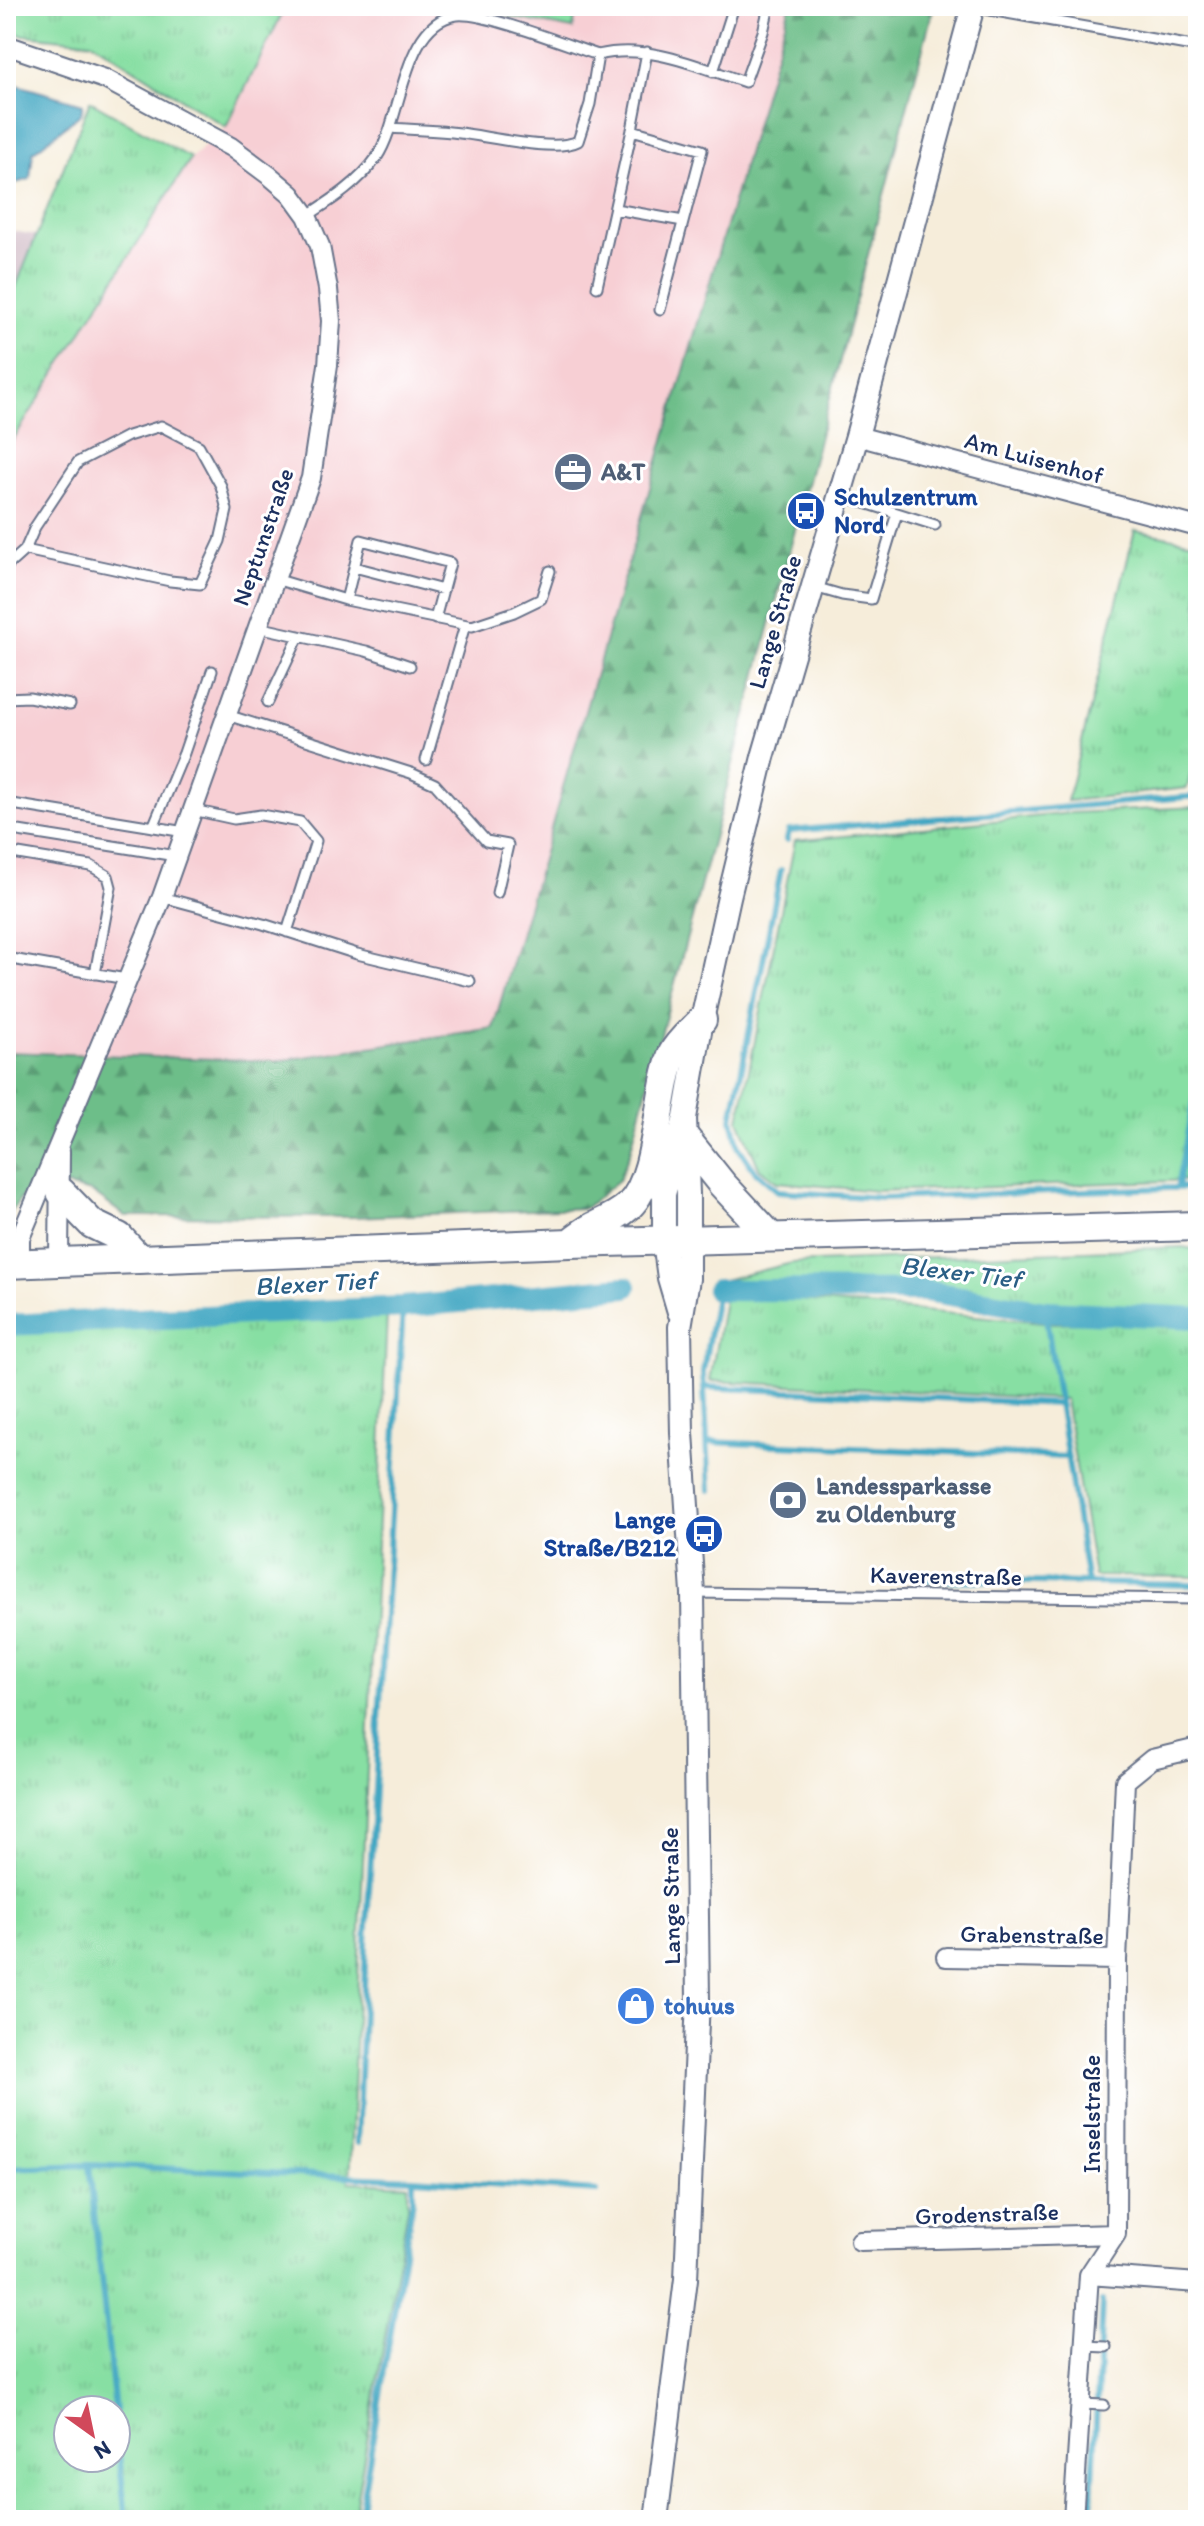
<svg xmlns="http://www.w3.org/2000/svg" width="1204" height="2526" font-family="Itim,sans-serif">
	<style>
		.built { fill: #f7cfd4 }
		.industrial { fill: #d2bdc8 }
		.grass { fill: url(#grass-tufts); stroke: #518780; stroke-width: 2; fill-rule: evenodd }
		.forest { fill: url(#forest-firs); stroke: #447674; stroke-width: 2 }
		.water { fill: #43a7c3; stroke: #2f6b90; stroke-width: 2 }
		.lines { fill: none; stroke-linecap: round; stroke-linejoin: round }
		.stream { stroke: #43a7c3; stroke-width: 6 }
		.canal { stroke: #43a7c3; stroke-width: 22 }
		.service-casing { stroke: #687289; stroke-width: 13 }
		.minor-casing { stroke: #687289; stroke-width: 22 }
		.tertiary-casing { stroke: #687289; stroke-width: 26 }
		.primary-casing { stroke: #687289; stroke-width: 32 }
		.service { stroke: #fff; stroke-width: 9 }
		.minor { stroke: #fff; stroke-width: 18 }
		.tertiary { stroke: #fff; stroke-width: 22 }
		.primary { stroke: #fff; stroke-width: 28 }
		.labels { text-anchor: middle; stroke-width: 6; stroke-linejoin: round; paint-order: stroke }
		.street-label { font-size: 24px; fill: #1b2f5e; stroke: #fff }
		.service-label { font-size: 24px; font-weight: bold; fill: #4e5e75; stroke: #fff; text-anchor: start }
		.transit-label { font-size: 24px; font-weight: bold; fill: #164399; stroke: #fff; text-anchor: start }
		.shop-label { font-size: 24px; font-weight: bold; fill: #366cbe; stroke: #fff; text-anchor: start }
		.water-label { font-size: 26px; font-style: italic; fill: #2b5f86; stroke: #fff }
	</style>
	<defs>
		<pattern id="grass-tufts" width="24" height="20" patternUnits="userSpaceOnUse" patternTransform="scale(2)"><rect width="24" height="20" fill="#87dfa3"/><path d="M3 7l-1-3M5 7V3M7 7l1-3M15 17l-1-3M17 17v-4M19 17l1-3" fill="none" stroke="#74c08f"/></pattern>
		<pattern id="forest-firs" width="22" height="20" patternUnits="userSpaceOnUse" patternTransform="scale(2)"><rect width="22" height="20" fill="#6dbe89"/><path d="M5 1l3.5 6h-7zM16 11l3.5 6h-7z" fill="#599b73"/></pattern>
	</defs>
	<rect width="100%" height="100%" fill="#fff"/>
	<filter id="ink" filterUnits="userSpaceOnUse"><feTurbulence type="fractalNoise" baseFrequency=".0125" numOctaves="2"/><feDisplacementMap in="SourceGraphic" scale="16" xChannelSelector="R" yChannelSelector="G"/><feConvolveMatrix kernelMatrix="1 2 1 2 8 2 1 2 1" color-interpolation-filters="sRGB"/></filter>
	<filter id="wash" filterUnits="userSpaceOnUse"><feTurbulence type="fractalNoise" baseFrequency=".006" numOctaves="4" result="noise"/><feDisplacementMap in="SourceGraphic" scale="32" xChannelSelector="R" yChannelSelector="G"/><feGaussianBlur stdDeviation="1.8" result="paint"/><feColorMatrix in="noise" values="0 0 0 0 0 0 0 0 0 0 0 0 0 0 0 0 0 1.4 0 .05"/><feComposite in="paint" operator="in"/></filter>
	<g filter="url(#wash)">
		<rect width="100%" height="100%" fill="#f6edda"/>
		<path class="built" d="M286,6h504l-297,1022 -215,33 -272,-9v-601l185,-293 35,-31z"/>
		<path class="industrial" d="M6,230l30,5 -30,96z"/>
		<path class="grass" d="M6,6h280l-60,121 -134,-85 -86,-9z
			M451,6h126l-4,23z
			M90,101l101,57 -185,293v-139z
			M1135,530l63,13v204l-11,41 -120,13z
			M1198,807v373l-321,11 -100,-9 -18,-14 -20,-48 56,-279 276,-28z
			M1183,1247l15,3v59l-142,-4 -134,-24h-203l73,-18z
			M735,1294l320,29 143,-5v259l-104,-1 -29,-177 -355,-18 14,-81z
			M387,1314l-38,868 59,3v22l-55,313h-347v-1190zM68,2410h48v48h-48z"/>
		<path class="forest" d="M790,6h144l-304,1146 -11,28 -34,28 -232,9 -228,-1 -33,-24 -58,-13 -23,34 -5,2v-163l272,9 215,-33z"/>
		<path class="water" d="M6,84h8l69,20 -2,10 -48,38 -3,27 -24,7z"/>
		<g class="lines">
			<path class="stream" d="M787,840l2,-9 409,-35
				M781,870l-49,249 7,29 16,23 23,20 103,7 317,-11
				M1177,1188l21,-110
				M1045,1311l42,272
				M704,1387l355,17
				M707,1442l360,15
				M710,1490l-7,-118 14,-82
				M924,1580l274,5
				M357,2143l9,-200 37,-636
				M89,2165l26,245
				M6,2168l83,-3 324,14 184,12
				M116,2423l10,97
				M359,2520l54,-321v-20
				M1091,2520l11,-218"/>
			<path class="canal" d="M717,1290l208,1 120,20 153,7
				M6,1325l397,-18 223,-20"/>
		</g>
	</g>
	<g filter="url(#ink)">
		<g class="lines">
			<defs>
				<path id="service" d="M973,7l225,40
					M713,72l21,-66
					M391,128c23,2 46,2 69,5 27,3 96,20 118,8l12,-37 8,-49
					M632,130l70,20 -42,160
					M615,209l68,12
					M307,216c25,-16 52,-33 70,-59 26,-39 25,-135 80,-142 27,-3 110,30 141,40 50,-12 99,11 147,27l18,-50 6,-26
					M597,287l35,-157 15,-78
					M840,495l95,30
					M6,567l19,-17 10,-23 43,-65 50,-26 33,-10 38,20 22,40 6,24 -7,31 -20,43 -30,-3 -145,-31
					M354,567l89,23
					M275,579l71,21 126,26 42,-14 27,-13 9,-28
					M814,587l28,8 29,4 26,-86
					M346,600l15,-60 89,23 -15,56
					M258,627l108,24 44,15
					M6,698l23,-1 41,8
					M268,702l31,-66
					M227,715l184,58 24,11 51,57 22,4 -11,48
					M426,760l39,-135
					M6,803l179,29
					M193,810l41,9 27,-4 39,7 16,19 -29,91
					M153,827l31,-74 28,-82
					M6,829l170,27
					M6,852l85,14 17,10 3,11 -16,87
					M162,897l101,27 94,30 113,27
					M6,958l120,21
					M693,1593l505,6
					M1084,2346l22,1
					M1081,2404l23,1"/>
				<path id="minor" d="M6,45l99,34 126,68 39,29 21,18 16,22 13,30 8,43 3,32 -3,44 -17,113 -149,419 -142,341v26
					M857,436l341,91
					M59,1262l1,-110
					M946,1957l171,3
					M860,2241l256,-7
					M1089,2275l109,8
					M1073,2520l16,-245 27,-41 1,-274 8,-179 27,-22 46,-11"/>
				<path id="tertiary" d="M679,1312l-10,-34 -5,-37v-47l21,-76 17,-98 27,-123 34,-140 94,-321 116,-430
					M656,2520l30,-241 12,-280 -5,-406 -11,-160 -2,-106 8,-48v-85l-3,-76"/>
				<path id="primary" d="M686,1139l36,45 49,53
					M61,1192l31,32 27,13 20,22
					M571,1242c8,-6 16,-13 26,-17 11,-5 22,-10 32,-19 31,-30 27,-112 44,-153 6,-12 20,-23 29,-33
					M6,1264l564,-21 628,-17"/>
			</defs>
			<use href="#service" class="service-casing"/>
			<use href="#minor" class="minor-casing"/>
			<use href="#tertiary" class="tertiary-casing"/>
			<use href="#primary" class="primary-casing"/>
			<use href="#service" class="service"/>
			<use href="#minor" class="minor"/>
			<use href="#tertiary" class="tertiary"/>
			<use href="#primary" class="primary"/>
		</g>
	</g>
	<defs>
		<symbol id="office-disc" viewBox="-11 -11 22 22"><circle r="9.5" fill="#5c6f8a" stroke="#fff"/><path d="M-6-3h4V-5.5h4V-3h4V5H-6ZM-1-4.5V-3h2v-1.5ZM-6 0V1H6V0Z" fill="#fff"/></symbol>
		<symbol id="bus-disc" viewBox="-11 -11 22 22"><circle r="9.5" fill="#1a4fb4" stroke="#fff"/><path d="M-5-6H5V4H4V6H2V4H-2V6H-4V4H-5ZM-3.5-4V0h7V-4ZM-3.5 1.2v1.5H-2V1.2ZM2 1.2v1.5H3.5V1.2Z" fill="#fff"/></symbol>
		<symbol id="bank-disc" viewBox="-11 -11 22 22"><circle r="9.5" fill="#5c6f8a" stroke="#fff"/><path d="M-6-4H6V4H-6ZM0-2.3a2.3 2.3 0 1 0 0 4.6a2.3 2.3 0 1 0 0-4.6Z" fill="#fff"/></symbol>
		<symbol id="shop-disc" viewBox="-11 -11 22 22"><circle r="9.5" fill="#3f7fe0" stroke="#fff"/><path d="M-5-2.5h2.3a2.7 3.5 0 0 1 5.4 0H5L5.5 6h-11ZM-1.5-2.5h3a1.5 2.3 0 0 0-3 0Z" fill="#fff"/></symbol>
	</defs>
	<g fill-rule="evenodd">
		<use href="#office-disc" x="551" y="450" width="44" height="44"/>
		<use href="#bus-disc" x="784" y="489" width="44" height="44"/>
		<use href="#bank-disc" x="766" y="1478" width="44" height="44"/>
		<use href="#bus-disc" x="682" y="1512" width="44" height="44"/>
		<use href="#shop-disc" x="614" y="1984" width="44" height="44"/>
	</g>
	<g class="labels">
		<g class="street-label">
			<text transform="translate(1034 458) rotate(15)" y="8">Am Luisenhof</text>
			<text transform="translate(263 537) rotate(-71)" y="8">Neptunstraße</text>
			<text transform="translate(775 622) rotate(-74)" y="8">Lange Straße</text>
			<text transform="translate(946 1576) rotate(1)" y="8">Kaverenstraße</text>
			<text transform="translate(671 1896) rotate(-91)" y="8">Lange Straße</text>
			<text transform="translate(1032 1935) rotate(1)" y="8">Grabenstraße</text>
			<text transform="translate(1092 2114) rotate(-90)" y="8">Inselstraße</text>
			<text transform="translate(987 2214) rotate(-2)" y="8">Grodenstraße</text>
		</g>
		<g class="service-label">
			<text x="601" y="480">A&amp;T</text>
			<text x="816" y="1494">Landessparkasse<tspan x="816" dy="28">zu Oldenburg</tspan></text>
		</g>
		<g class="transit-label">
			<text x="834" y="505">Schulzentrum<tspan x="834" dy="28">Nord</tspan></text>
			<text x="676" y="1528" text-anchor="end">Lange<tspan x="676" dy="28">Straße/B212</tspan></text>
		</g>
		<g class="shop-label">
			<text x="664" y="2014">tohuus</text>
		</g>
		<g class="water-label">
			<text transform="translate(961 1272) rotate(7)" y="9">Blexer Tief</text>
			<text transform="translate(315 1283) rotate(-3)" y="9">Blexer Tief</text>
		</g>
	</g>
	<rect width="1204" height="2526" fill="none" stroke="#fff" stroke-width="32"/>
	<g transform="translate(92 2434) rotate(147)"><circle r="38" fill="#ffffff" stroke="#a4acbf" stroke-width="2"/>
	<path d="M0-6L14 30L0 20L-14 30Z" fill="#d1495b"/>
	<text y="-12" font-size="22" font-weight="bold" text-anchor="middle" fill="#1b2f5e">N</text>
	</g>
</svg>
